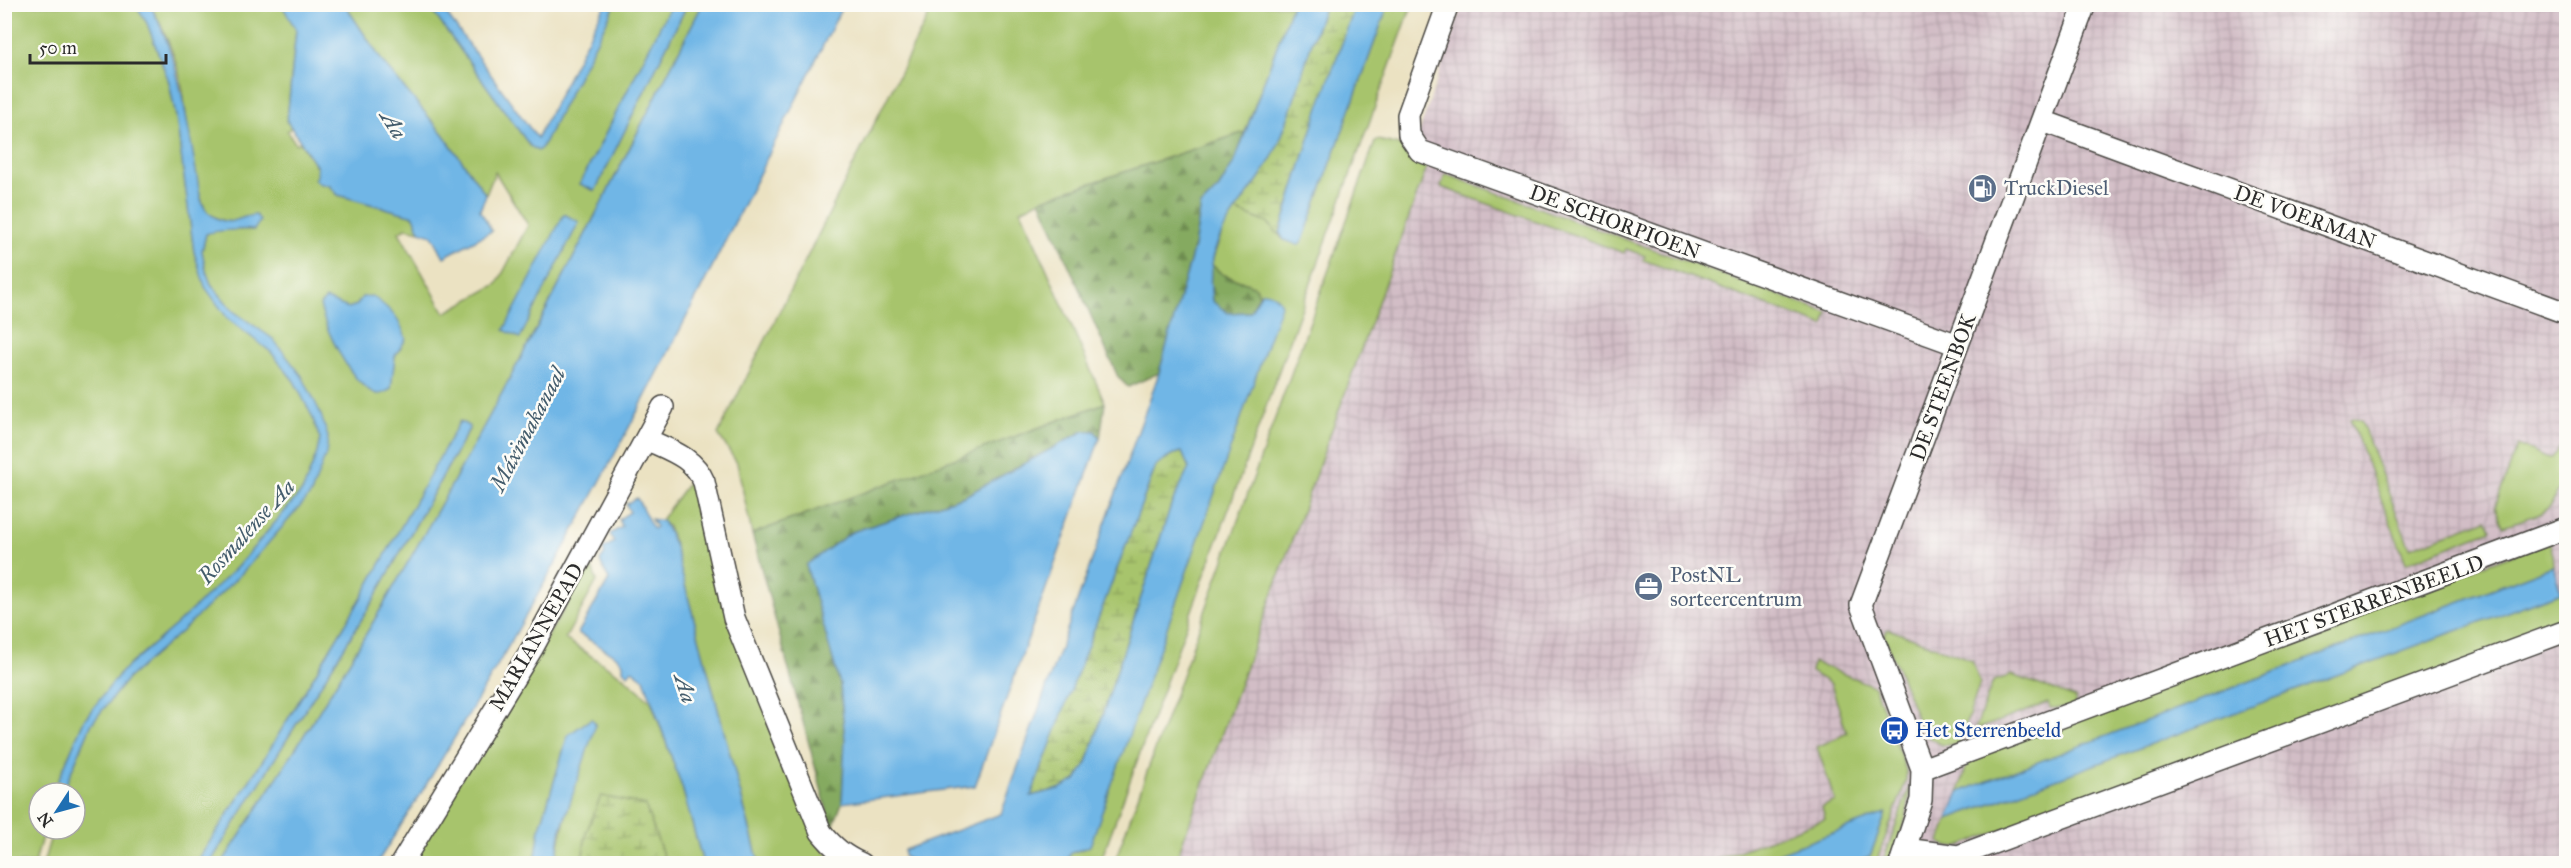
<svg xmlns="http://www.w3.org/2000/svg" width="2571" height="868" font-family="'IM FELL Great Primer',serif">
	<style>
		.industrial { fill: url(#industrial-grid) }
		.grass { fill: #a7c46c; stroke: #69784c; stroke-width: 1.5; fill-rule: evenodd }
		.forest { fill: url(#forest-firs); stroke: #586a46; stroke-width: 1.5 }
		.wetland { fill: url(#wetland-marsh); stroke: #69784c; stroke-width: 1.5 }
		.water { fill: #6fb6e6; stroke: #4d7088; stroke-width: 1.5; fill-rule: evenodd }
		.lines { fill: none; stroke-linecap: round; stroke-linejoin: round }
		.street-casing { stroke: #484642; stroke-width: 24 }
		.street { stroke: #fff; stroke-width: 21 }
		.labels { text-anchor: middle; stroke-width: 5; stroke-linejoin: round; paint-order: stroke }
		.service-label { font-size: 21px; fill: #4e5e75; stroke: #fdfcf7; text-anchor: start }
		.street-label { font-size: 21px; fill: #2b2b2b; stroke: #fdfcf7 }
		.transit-label { font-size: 21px; fill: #164399; stroke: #fdfcf7; text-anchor: start }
		.water-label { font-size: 22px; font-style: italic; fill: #435c6c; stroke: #fdfcf7 }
	</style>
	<defs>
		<pattern id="industrial-grid" width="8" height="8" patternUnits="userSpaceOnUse" patternTransform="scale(1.5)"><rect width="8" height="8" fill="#d2bdc6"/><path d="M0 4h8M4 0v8" fill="none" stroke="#b4a3aa"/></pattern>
		<pattern id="forest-firs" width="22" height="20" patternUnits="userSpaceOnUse" patternTransform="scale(1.5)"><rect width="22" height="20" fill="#85aa60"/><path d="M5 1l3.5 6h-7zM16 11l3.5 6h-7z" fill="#6d8b4f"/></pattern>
		<pattern id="wetland-marsh" width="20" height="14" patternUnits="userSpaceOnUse" patternTransform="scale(1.5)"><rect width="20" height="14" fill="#a7c46c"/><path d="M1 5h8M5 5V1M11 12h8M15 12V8" fill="none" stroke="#889f59"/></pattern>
	</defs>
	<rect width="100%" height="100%" fill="#fdfcf7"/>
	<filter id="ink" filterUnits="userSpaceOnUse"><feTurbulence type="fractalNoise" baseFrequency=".0167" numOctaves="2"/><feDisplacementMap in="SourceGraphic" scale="12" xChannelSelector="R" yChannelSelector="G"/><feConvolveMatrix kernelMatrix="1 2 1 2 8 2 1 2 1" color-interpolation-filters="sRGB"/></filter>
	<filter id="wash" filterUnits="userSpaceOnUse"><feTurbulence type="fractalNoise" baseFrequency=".008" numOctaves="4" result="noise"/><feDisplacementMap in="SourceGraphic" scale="24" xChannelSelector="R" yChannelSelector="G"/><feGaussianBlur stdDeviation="1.35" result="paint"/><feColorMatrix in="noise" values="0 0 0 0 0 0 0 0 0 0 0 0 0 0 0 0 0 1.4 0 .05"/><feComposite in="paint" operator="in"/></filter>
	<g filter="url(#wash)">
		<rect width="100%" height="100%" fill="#ebe2c2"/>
		<path class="industrial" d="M1462,5h1104v858l-1393,1z"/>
		<path class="grass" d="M5,5h131l11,18 22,59 7,34 18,136 34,67 43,33 23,29 18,35 8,23 -3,14 -14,37 -66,77 -60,57 -56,48 -37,48 -31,73h-14v36h5l-9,34 -30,1z
			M150,5h132l14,24 -9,92 4,7 -4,3 9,13 4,-2 17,26v8l4,7 9,3 8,9 76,21 6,15 -14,-3 -7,4 46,81 52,-29 31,-59 -33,-53 -9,23 -43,-61 -59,-70 -39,-59h83l102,141 12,1 73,-142h56l-91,179 15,7 92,-186h15c-102,202 -205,406 -320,602 -51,87 -105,172 -160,256h-12l163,-262 97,-173 -10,-7 -97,174 -98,162 -69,106 -153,1 10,-35h22v-36h-13l30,-70 36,-45 54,-47 129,-137 17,-57 -55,-98 -40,-28 -22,-27 -5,-13 -4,-20 4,-17c8,-4 39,-5 48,-4v-14c-18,0 -18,12 -39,1 0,0 -7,-4 -7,-4 -13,-14 -22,-100 -25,-122 -5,-29 -18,-61 -33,-86zM327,300l21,8 9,-3 49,34 -11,17 -4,32z
			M934,5h358l-47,127 -205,68 -19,10 84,193 -353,131 -15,-71 -19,-29z
			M1388,5h24l-312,858 -35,1 6,-11 15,-5 176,-556 -3,3 -3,-8 -34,-13 -11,-10 12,-35 11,-19 34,13 16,17h19z
			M1378,140l25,6 8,15 16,6 -252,696h-61l261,-721z
			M1445,174l383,139 -4,13 -181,-66 2,-4 -19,-7 -2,4 -183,-66z
			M2353,418l8,3 49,127 77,-29 4,11 -85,33 -56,-144z
			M2566,437v38l-16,32 -10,7 -37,12 -8,-19 23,-62 27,13h7z
			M693,476l123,362 12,18 13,7h-82l-85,-319 -6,-17 -7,-7z
			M2551,540l2,26 -594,226 10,-35z
			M591,565l6,16 -32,58 60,39 26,23 31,86 21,76h-37l-1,-5 -79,-25 -4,30h-26c7,-48 25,-94 39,-141l-4,-3 -23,16 -28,93 -5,35 -126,1z
			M2561,592l5,12v22l-610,221h-8l-8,-5 8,-23z
			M1888,629l84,31 8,23 -21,62h-17l-18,-10 -40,-100z
			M1813,662l61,24 32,84v11l-30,82h-25l19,-7 16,-43 -133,50 -49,1 121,-45 -3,-12 13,-6 -18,-54 30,-14 -16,-49 -20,-12z
			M2012,675l64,23 -1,6 -4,4h-21l-2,-5 -73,27 18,-49z
			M1912,780l-6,38 -17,45 -7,1z"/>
		<path class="forest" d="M1245,132l-10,29 -16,27 -18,18 -7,41 -35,126 -31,14 -10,-10 -78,-177z
			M1211,264l11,10 34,13 3,8 -9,17 -22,1 -16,-12 -3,-22z
			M1105,403l-5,35 -5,-7h-12l-118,65 -113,36 -46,33 34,119 5,55 -3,64 -10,26 -80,-295z"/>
		<path class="wetland" d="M1325,5h31c-28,75 -53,151 -76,228l4,7 -16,-17 -34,-13 38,-53z
			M1182,452l7,16 -18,37 -84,258 -11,17 -17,9 -29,7 126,-330 15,-11z
			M601,796l44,9 21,58h-84l4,-30z"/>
		<path class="water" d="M1356,4l32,1 -85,235 -5,5 -14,-5 -4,-7 38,-123z
			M136,5h14c30,54 36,112 47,171 2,12 3,31 13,38 22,16 26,2 46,1l4,6 -6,9c-9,-1 -40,0 -48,4l-4,17 4,20 5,13 22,27 40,28 29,37 18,36 8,25 -2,17 -15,40 -68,78 -61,59 -54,47 -36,45 -30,70h-9l31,-73 37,-48 56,-48 60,-57 66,-77 14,-37 3,-14 -8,-23 -18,-35 -23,-29 -43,-33 -23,-32 -11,-35 -18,-136 -7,-34 -22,-59z
			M282,5h63l39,59 59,70 43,61 -6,15 12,21 -48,26 -12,-22 -12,-4 -6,-15 -76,-21 -8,-9 -12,-3 -4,-4 3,-3v-9l-30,-46 9,-91z
			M428,5h12l97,133 68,-133h10l-73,142 -4,4 -8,-5z
			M671,5h16l-92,186 -15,-7z
			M702,5h141c-144,292 -290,584 -466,858h-155c55,-84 109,-169 160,-256 115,-196 218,-399 320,-602z
			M1292,5h33c-18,45 -28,94 -47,140 -26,59 -77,82 -66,156l16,12 22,-1 12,-20c10,0 16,4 19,13l-191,541 -19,7 -6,10 -147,1 -14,-7v-7l97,-36 158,-441 35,-126 7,-41 18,-18 16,-27zM1182,452l7,16 -18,37 -84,258 -11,17 -17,9 -28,7 125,-330 15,-11z
			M564,214l15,8 -59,116 -16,-8z
			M372,296c17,12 28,22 34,43l-11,17 -4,33c-5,3 -11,7 -17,4 -24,-11 -49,-64 -54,-88l6,-6 22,9 9,-3 5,-8z
			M460,421l10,6 -97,174 -163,262h-14l69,-106 98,-162z
			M1084,431h11l5,7 -125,348 -133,17 3,-64 -5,-55 -34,-119 46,-33 113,-36z
			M637,498l16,31 3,-2 -5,-8 12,2 11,23 85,319h-56l-21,-76 -38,-108 -12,-9 -4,4 -5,-4v-7l-7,-7 -38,-23 31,-53 -9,-19 5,-7 -2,-5 11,-7 -4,-8 12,-7 -3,-8 11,-7 -4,-8z
			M2553,566l8,26 -613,227 11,-27z
			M591,719l4,3v5l-35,106 -4,30h-21l5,-35 28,-93z
			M1886,813l-16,43 -19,7h-98z"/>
	</g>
	<g filter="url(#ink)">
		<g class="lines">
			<defs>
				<path id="street" d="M1448,4l-40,111 1,20 11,16 538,194
					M2043,121l523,192
					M646,439c23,11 48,18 58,43l30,136 87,214c12,15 23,24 41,32
					M1922,769l644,-241
					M1905,849l53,7 608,-225
					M401,864l132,-217 130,-240
					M1900,864l21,-64 1,-31 -61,-164 224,-601"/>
			</defs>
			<use href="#street" class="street-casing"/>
			<use href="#street" class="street"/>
		</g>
	</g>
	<defs>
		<symbol id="fuel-disc" viewBox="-11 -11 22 22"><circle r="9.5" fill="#5c6f8a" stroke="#fdfcf7"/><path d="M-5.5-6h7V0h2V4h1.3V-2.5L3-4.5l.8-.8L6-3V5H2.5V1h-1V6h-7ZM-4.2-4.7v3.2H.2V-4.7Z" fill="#fff"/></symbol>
		<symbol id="office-disc" viewBox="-11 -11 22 22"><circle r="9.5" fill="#5c6f8a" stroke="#fdfcf7"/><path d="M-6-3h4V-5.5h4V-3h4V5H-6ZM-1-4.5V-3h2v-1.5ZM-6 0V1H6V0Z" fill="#fff"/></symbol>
		<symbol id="bus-disc" viewBox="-11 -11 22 22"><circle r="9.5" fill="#1a4fb4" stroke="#fdfcf7"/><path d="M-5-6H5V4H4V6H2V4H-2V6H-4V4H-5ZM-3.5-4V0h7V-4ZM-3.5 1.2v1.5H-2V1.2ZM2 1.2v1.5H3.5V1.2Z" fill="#fff"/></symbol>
	</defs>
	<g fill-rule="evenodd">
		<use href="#fuel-disc" x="1966" y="172" width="33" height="33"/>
		<use href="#office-disc" x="1632" y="570" width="33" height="33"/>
		<use href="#bus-disc" x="1878" y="714" width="33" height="33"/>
	</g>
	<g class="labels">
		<g class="service-label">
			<text x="2004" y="195">TruckDiesel</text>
			<text x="1670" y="582">PostNL<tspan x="1670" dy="24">sorteercentrum</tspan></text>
		</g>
		<g class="street-label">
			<text transform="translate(2305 217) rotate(20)" y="7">DE VOERMAN</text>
			<text transform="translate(1615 222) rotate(20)" y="7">DE SCHORPIOEN</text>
			<text transform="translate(1943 387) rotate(-70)" y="7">DE STEENBOK</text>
			<text transform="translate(2374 601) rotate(-20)" y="7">HET STERRENBEELD</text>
			<text transform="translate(536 637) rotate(-60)" y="7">MARIANNEPAD</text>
		</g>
		<g class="transit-label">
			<text x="1915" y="737">Het Sterrenbeeld</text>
		</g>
		<g class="water-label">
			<text transform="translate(394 124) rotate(58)" y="8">Aa</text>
			<text transform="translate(527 429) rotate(-62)" y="8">Máximakanaal</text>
			<text transform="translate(246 531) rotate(-48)" y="8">Rosmalense Aa</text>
			<text transform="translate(686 688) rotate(72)" y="8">Aa</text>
		</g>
	</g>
	<rect width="2571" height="868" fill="none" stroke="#fdfcf7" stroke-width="24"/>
	<g transform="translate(57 811) rotate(234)"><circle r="28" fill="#fdfcf7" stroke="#a9a8a5" stroke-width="1.5"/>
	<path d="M0-4.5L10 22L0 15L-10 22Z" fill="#1f6fb2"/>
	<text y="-9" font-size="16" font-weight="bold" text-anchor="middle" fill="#2b2b2b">N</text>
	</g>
	<path d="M30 54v9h136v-9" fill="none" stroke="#2b2b2b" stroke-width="3"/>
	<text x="39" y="54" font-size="18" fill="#2b2b2b" stroke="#fdfcf7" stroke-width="4.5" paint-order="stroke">50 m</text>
</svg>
